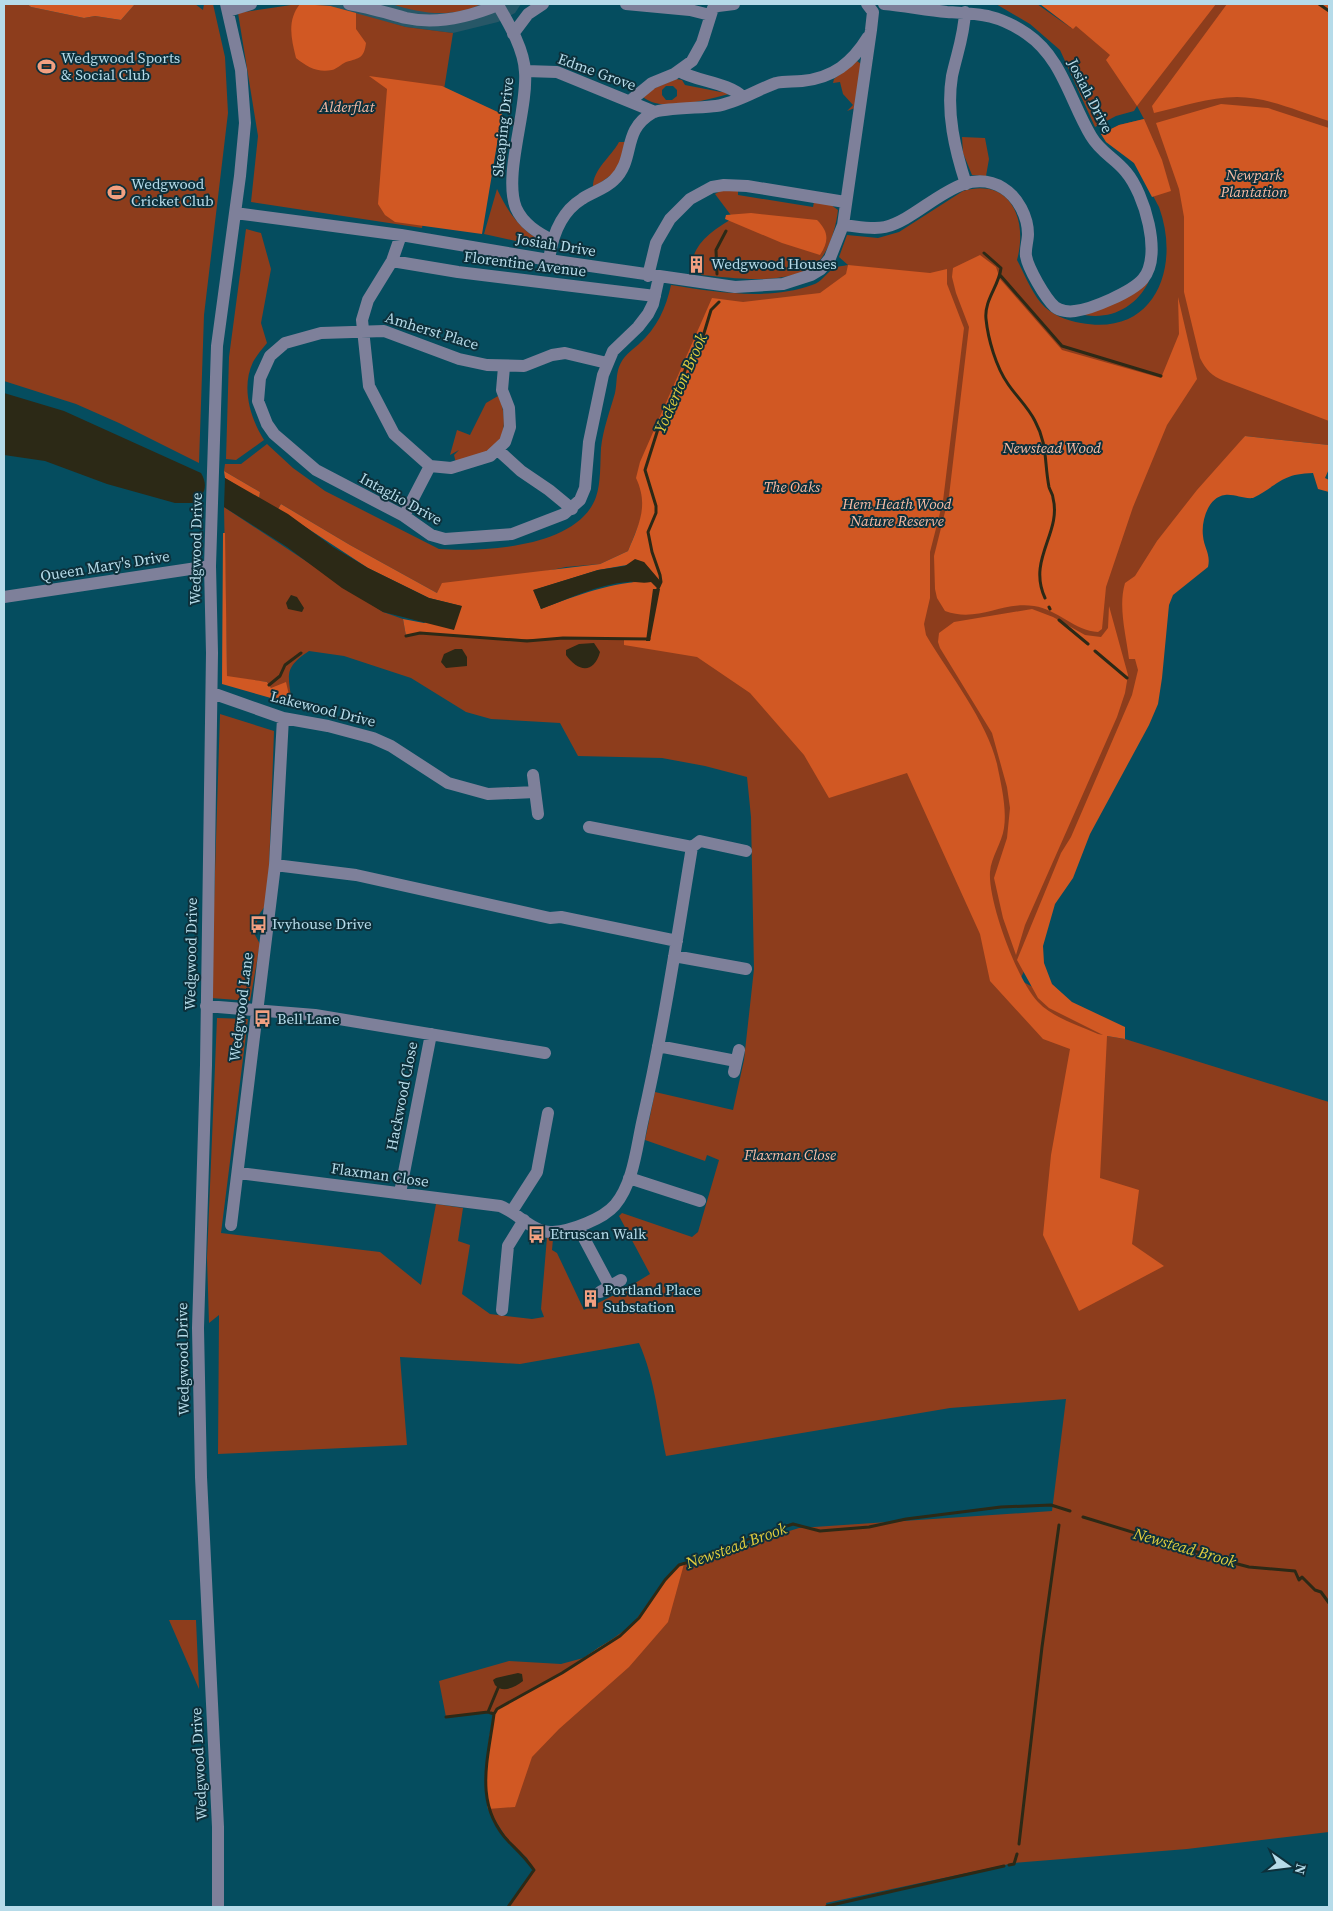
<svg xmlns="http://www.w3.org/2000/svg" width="1333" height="1911" font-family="'Source Serif 4',serif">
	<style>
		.built { fill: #275767 }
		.green { fill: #8d3d1c; fill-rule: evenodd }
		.forest { fill: #d15823; fill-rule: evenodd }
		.water { fill: #2c2916 }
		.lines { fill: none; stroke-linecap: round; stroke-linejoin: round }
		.stream { stroke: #2c2916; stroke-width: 3 }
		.minor { stroke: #7e809a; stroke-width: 12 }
		.labels { text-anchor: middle; stroke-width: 4; stroke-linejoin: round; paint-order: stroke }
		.poi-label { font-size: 15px; fill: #b6dbe9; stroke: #0d303b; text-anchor: start }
		.street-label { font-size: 15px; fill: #b6dbe9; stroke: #0d303b }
		.park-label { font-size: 15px; font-style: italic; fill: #f8bba4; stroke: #0d303b }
		.water-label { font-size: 16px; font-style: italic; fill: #e1cd3e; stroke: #0d303b }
	</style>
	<rect width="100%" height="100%" fill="#054d5f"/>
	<path class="built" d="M315,4h206l-6,9 -17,9 -45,11 -47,-6z"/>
	<path class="green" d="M4,4h23l4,3 53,11 11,-2 26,4 14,-16h60l8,6 1,-6h9l12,53 3,56 -24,202 -5,148 -80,-40 -43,-19 -72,-23z
		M298,4l32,2 76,21 47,6 -31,195 -171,-26 7,-66 -20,-123z
		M392,4h89c-28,14 -60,10 -89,0z
		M996,4h41l34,24 -31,-24h289v441l-84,-9 -112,160 11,65 -18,80 -106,239 88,49 -1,7 18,3 204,63v730l-142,17 -173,14 -188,40 1,4h-319l26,-37 -7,-12 -18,-16 -21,-33 -2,-27 8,-68 -6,-2 -42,5 -7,-36 70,-20 52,3 26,-7 45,-32 33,-45 14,-15 120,-37 253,-17 14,-112 -116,9 -284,48c-8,-38 -11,-77 -27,-113l-119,21 -120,-7 7,88 -189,9 1,-139 -10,8 -2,-65 10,-240 31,1 -27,214 159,19 41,33 15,-81 27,4 -5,33 12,4 -8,49 28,20 42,5 12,-2 -3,-8 6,-72 6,2 -1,11 5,3 27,57 38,-19 28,-17 -31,-58 3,-3 70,24 6,-5 21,-72 -12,-5 -2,6 -60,-21 10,-48 78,18 11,-50 10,-91 -3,-152 -4,-40 -42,-11 -43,-8 -84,-2 -18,-33 -69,-4 -25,-7 -55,-34 -67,-22 -35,-5c-27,18 -20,24 -17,54l-7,-3 4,-7 -18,-7 -4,-6 -40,-5 -3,-170 159,105 20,7 3,17 14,-3c68,9 136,5 204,6l19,-125 -15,37 -28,13 -34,3 -129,26 -87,-48 -69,-41 -3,5 -19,-10 1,-7 -36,-21 1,-7h16l26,-20 26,24 32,23 114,58c44,3 139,-1 157,-52 5,-15 4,-33 5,-49 2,-19 9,-37 14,-55 2,-9 1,-18 4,-26 4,-11 12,-16 20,-23 18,-16 27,-36 32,-59 45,7 97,16 141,0 10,-3 13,-11 21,-16 4,-3 10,-3 15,-4l-9,-8 8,-22 31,3 21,-6 64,-41c48,-14 65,29 54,69 7,13 14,31 24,43 9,11 26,18 40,20 74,14 100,-56 78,-116 -3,-6 -20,-37 -24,-43 -10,-12 -26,-16 -34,-30l18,-9 25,-6 -7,-13 -3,5 -18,5 -21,11 -35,-77 -30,-26z
		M857,61l4,3 -6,44 -8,3 6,-6 -10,-11 -3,-12 -7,1 1,-4z
		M676,79l6,1 3,5 36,7 6,-1 2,3c-23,6 -67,19 -86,3l3,-5zM666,86h7l4,4v6l-5,4h-6l-4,-5v-5z
		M962,137l23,1 4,21 -3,17 -14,-1 -9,-22z
		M619,142h6l-7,28 -25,18c-1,-18 18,-31 26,-46z
		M497,189c10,21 22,40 43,51l-1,6 -55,-12z
		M722,190h16v5l75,12 1,-5 17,3 7,5c-2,18 -10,48 -27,58 -31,17 -76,10 -110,7l1,-15 -9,-1c4,-19 24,-31 40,-41l-18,-24z
		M246,229l15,4 10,36 -10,54 6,20c-5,6 -10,12 -14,19 -12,25 -3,56 11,78l-28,20 -10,-1 3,-102z
		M1149,281c-14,29 -43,41 -73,32z
		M498,396c8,14 9,41 -4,53 -7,5 -29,10 -38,14l-2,-8 14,-14 -9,9 -9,5 7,-25 13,5 16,-32z
		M220,714l54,17 -5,139 -4,36 -7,10 -3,19 5,9 -10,57 -39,-3z
		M169,1620h27l3,69z"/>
	<path class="forest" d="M27,4h108l-14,16 -26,-4 -11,2 -53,-11z
		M300,4l30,2 26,7v16l10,14c-2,15 -6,15 -20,19 -5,2 -9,7 -14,8 -14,3 -25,-3 -36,-12 -5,-20 -9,-38 4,-54z
		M1040,4h176l-79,102 -31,-46 4,-5 -34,-29 -3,3z
		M1227,4h102v117c-29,-9 -61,-24 -92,-24 -28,0 -56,10 -83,16l-2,-7z
		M369,76l73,10 60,28 -20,120 -87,-12 -10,-7 -7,-11 9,-115z
		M1221,104l47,4 61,20v293l-105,-40c-12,-5 -18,-11 -24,-23l-16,-66v-75l-5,-28 -23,-66z
		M1144,119l18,41 9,31 -19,6 -18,-34 -28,-21 -5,-8 18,-9z
		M751,213l66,7c12,12 12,21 3,35l-38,-12 -57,-24 1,-4z
		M980,255l16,12 4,12 62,71 99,28 18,-44 -1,-37 19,82 -30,46 -34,82 -27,80 -4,42 -4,3c-23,-1 -41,-23 -64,-26 -32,-5 -56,17 -89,5l-8,-13 -2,-9 -1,-33 15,-60 20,-169 -13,-34 -4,-16 1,-9z
		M848,265l82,8 17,-4v15l17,44 -21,173 -13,51v46l-6,26 2,11c23,39 61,86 71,129 4,20 10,44 7,64 -2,15 -13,29 -14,44 -2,30 27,108 48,130 15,16 40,23 60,32l5,1 -54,-27 -11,-10 -21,-38 44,-107 10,-16 61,-142 6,-25 -3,-11h-6c-3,-25 -11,-52 -4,-76l10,-7 22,-35 40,-51 48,-54 84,9v24l-4,9 4,2v12l-11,-3 -5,-16c-33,1 -34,12 -60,25 -10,1 -18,-4 -28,-3 -17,2 -24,26 -22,41 1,12 8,18 5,31l-35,28 -4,10 -7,73 -4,26 -9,21 -59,109 -17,44 -18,26 -12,42 1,17 8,21 20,18 53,25v12l-18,-3 -7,142 39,12 -7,54 32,22 -85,45 -36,-76 8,-80 19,-106 -27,-10 -53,-58 -10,-47 -73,-161 -78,25 -25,-43 -54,-62 -53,-36 -73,-12v-6c-68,-1 -136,3 -204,-6l-14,3 -3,-17 21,4 37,-17 -32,-8 -61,-30 -90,-59 3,-5 69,41 87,48 5,-10 158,-19 28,-13c11,-27 21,-45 8,-73l4,-16 72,-164 31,4 77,-9 26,-19zM644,562l17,20c-42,-3 -80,12 -120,27l-7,-19 64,-20z
		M224,471l36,21 -1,7 -34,-21z
		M223,533h2l2,143 40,6 4,6 15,-6 3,13 -4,7 -63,-18z
		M1109,606l19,69 -3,18 -8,24 -92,208 -9,30 -13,-37 -9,-40 13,-40 3,-30 -3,-21 -15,-54 -52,-85 -2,-6 1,-9 15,-11 78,-13 21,8 32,18 16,2 7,-9z
		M684,1564l-16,58 -39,45 -70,62 -27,28 -17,50 -27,2c-4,-21 -1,-82 9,-100 35,-19 69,-38 101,-61 12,-8 25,-13 35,-23 15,-15 32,-56 51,-61z"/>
	<path class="water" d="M4,393l60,18 137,62c7,12 4,20 -5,30h-21l-68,-19 -62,-23 -41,-6z
		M225,478l63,36 45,33 35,21 61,30 33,8 -8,24 -71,-18 -41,-24 -55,-41 -63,-40z
		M635,559l9,3 17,20 -1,5 -3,1 -6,-6c-10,2 -14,-1 -23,0 -30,2 -59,17 -87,27l-8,-19 65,-20 27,-4z
		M653,589h7l-10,52h-4z
		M291,595l6,2 7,11 -2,4 -14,-3 -2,-6z
		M594,643l6,9c-6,22 -22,20 -34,3v-5l13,-6z
		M455,649h7l5,8v9l-21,2 -5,-6 3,-8z
		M518,1673l4,1 1,7c-8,6 -20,13 -28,4l-2,-5 3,-2z"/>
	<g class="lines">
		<path class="stream" d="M1319,4l10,7
			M984,253l17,15c-2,18 -17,32 -15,51 2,20 10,48 22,65 8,12 20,23 27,37 13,24 9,41 14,66 1,4 4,7 4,11 9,35 -26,61 -8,100
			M717,274l-1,-24 10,-19
			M1000,275l62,71 99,30
			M656,593l5,-11 -1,-7 -8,-23 -4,-20 8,-19v-7l-11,-36 13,-41 21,-40 8,-25 14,-21 10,-33 8,-8
			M1049,607l1,2
			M1059,620l29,24
			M406,636l14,-3 107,8 36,-3 86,1
			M1095,651l32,27
			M269,685l11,-9 5,-11 16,-12
			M1083,1517l147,45 19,5 46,4 4,9 3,-3 13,13 6,2 8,11
			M488,1712l10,-24
			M446,1717l42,-5 6,2
			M1019,1844l23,-197 17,-122
			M1009,1865l5,-1 3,-10
			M827,1906l177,-40
			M508,1907l26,-37c-9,-13 -14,-17 -25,-28 -36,-38 -21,-82 -15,-128l3,-5 65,-36 58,-37 19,-18 26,-38 14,-15 50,-15 23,-13 41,-13 27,7 49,-4 37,-8 95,-12 50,-2 19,6"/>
		<path class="minor" d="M349,4c19,3 38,9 57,14 32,7 63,-1 92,-13 11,19 26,44 27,67 3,38 -22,103 -9,136 7,16 22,25 36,32
			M626,4l64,6 20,5
			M228,11l23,-7
			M965,12c-1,24 -8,41 -13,64 -6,37 3,74 14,108
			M513,34l15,-20 15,-10
			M526,71l31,1 98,40
			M679,71c19,11 48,11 64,26
			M630,101l22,-18 22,-9 18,-13 10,-18 11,-35 5,-2 16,-2
			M235,213l166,22 148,25 186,27 48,-3 28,-9 10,-6 9,-11 13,-33 28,-195 2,-18 -6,-8
			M843,225c13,1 29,5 42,2 38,-9 76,-65 118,-39 15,9 25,29 25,46 0,7 -3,15 -2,22 2,12 19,42 29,51 5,4 14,5 20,4 17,-2 57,-19 68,-32 20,-24 1,-86 -17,-107 -11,-14 -25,-19 -35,-36 -21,-35 -29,-78 -64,-102 -29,-20 -47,-20 -80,-22 -21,-2 -42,-6 -63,-8
			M401,235l-9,26 -24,39 -6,20 7,66 25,48 36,32 21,2 39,-12 15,-14 5,-15 -1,-19 -7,-18 2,-23
			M549,260c3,-23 12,-48 33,-61 10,-7 23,-10 32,-19 22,-21 7,-49 38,-67 9,-5 50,-5 64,-7 21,-3 40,-16 60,-23 9,-2 17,-1 26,-2 31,-3 50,-18 66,-44
			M392,261l66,11 197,24
			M648,276l8,-33 14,-24 20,-20 22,-12 12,-2 23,1 98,16
			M607,363l-42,-10 -13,2 -28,11 -37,-1 -28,-6 -75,-28 -63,2 -36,10 -15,13 -10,22 -2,23 9,23 7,10 42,36 88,46 27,19 14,4 67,-5 52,-20 16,-14 5,-12 4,-46 14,-67 10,-24 25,-24 10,-13 5,-10 6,-27
			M498,450l23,21 28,19 23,19
			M404,516l26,-50
			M4,597l206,-31
			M212,693l71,25 45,8 45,12 18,8 57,37 40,11 47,-2
			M533,775l5,39
			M589,827l103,20 8,-6 46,10
			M275,865l81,10 194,43 11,-1 116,24
			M674,956l72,13
			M206,1006l109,9 230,38
			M658,1046l78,15
			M734,1072l5,-22
			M239,1173l261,33c17,6 34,28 53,26 18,-1 50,-13 62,-27 18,-22 21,-54 27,-82 21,-91 35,-184 50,-276
			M629,1178l71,23
			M400,1193l31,-159
			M512,1211l25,-39 11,-59
			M231,1225l44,-360 8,-147
			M578,1227l32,60
			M600,1292l21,-12
			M502,1310l6,-64 16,-26
			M218,1907v-80l-17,-350 -3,-149 8,-263 6,-412 -2,-87 7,-220 23,-170 5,-53 -4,-53 -15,-66"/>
	</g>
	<defs>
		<symbol id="stadium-bare" viewBox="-9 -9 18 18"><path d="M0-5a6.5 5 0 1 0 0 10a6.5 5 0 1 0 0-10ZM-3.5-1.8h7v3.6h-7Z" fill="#f2a081" stroke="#0d303b" stroke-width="2.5" paint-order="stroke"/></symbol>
		<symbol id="building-bare" viewBox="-9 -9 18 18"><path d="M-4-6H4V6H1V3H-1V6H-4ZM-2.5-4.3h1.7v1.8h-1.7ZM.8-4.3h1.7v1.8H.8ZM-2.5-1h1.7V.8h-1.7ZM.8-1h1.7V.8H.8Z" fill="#f2a081" stroke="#0d303b" stroke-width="2.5" paint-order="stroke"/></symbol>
		<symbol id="bus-bare" viewBox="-9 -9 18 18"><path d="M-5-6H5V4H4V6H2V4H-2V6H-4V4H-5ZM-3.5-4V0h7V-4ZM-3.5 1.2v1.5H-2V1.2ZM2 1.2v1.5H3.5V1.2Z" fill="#f2a081" stroke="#0d303b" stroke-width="2.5" paint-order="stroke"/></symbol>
	</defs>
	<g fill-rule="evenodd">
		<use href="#stadium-bare" x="34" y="54" width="25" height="25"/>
		<use href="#stadium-bare" x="104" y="180" width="25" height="25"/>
		<use href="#building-bare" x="684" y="252" width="25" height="25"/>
		<use href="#bus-bare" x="246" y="912" width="25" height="25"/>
		<use href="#bus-bare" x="250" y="1006" width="25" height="25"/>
		<use href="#bus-bare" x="524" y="1222" width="25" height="25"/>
		<use href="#building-bare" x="578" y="1286" width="25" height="25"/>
	</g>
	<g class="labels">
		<g class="poi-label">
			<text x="61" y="63">Wedgwood Sports<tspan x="61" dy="17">&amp; Social Club</tspan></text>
			<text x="131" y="189">Wedgwood<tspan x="131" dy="17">Cricket Club</tspan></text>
			<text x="711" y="269">Wedgwood Houses</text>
			<text x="272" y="929">Ivyhouse Drive</text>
			<text x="277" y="1024">Bell Lane</text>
			<text x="550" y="1239">Etruscan Walk</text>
			<text x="604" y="1295">Portland Place<tspan x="604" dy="17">Substation</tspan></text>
		</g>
		<g class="street-label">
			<text transform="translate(597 72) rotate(20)" y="5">Edme Grove</text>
			<text transform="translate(1090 96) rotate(63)" y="5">Josiah Drive</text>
			<text transform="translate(503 127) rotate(-84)" y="5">Skeaping Drive</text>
			<text transform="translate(556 245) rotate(9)" y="5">Josiah Drive</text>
			<text transform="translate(525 264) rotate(7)" y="5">Florentine Avenue</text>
			<text transform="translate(432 331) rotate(17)" y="5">Amherst Place</text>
			<text transform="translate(401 499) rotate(29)" y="5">Intaglio Drive</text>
			<text transform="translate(196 549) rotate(-89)" y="5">Wedgwood Drive</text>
			<text transform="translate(105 566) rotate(-9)" y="5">Queen Mary's Drive</text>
			<text transform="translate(323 709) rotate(14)" y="5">Lakewood Drive</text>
			<text transform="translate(191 954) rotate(-89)" y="5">Wedgwood Drive</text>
			<text transform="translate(241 1007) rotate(-83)" y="5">Wedgwood Lane</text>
			<text transform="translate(402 1096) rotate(-79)" y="5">Hackwood Close</text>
			<text transform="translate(380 1175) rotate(8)" y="5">Flaxman Close</text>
			<text transform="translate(183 1359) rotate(-91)" y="5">Wedgwood Drive</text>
			<text transform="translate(199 1764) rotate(-93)" y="5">Wedgwood Drive</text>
		</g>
		<g class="park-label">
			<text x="347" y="112">Alderflat</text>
			<text x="1254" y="180">Newpark<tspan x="1254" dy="17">Plantation</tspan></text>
			<text x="1052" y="453">Newstead Wood</text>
			<text x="792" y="492">The Oaks</text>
			<text x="897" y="509">Hem Heath Wood<tspan x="897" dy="17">Nature Reserve</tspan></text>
			<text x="790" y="1160">Flaxman Close</text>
		</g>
		<g class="water-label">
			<text transform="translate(680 383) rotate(-66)" y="6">Yockerton Brook</text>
			<text transform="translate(736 1545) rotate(-20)" y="6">Newstead Brook</text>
			<text transform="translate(1185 1547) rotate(16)" y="6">Newstead Brook</text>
		</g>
	</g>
	<rect width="1333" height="1911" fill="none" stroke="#b6dbe9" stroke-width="10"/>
	<g transform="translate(1288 1866) rotate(104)" stroke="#0d303b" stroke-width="4" paint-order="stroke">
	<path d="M0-4L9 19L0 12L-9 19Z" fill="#b6dbe9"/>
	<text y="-8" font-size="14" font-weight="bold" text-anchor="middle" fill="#b6dbe9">N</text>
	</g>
</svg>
